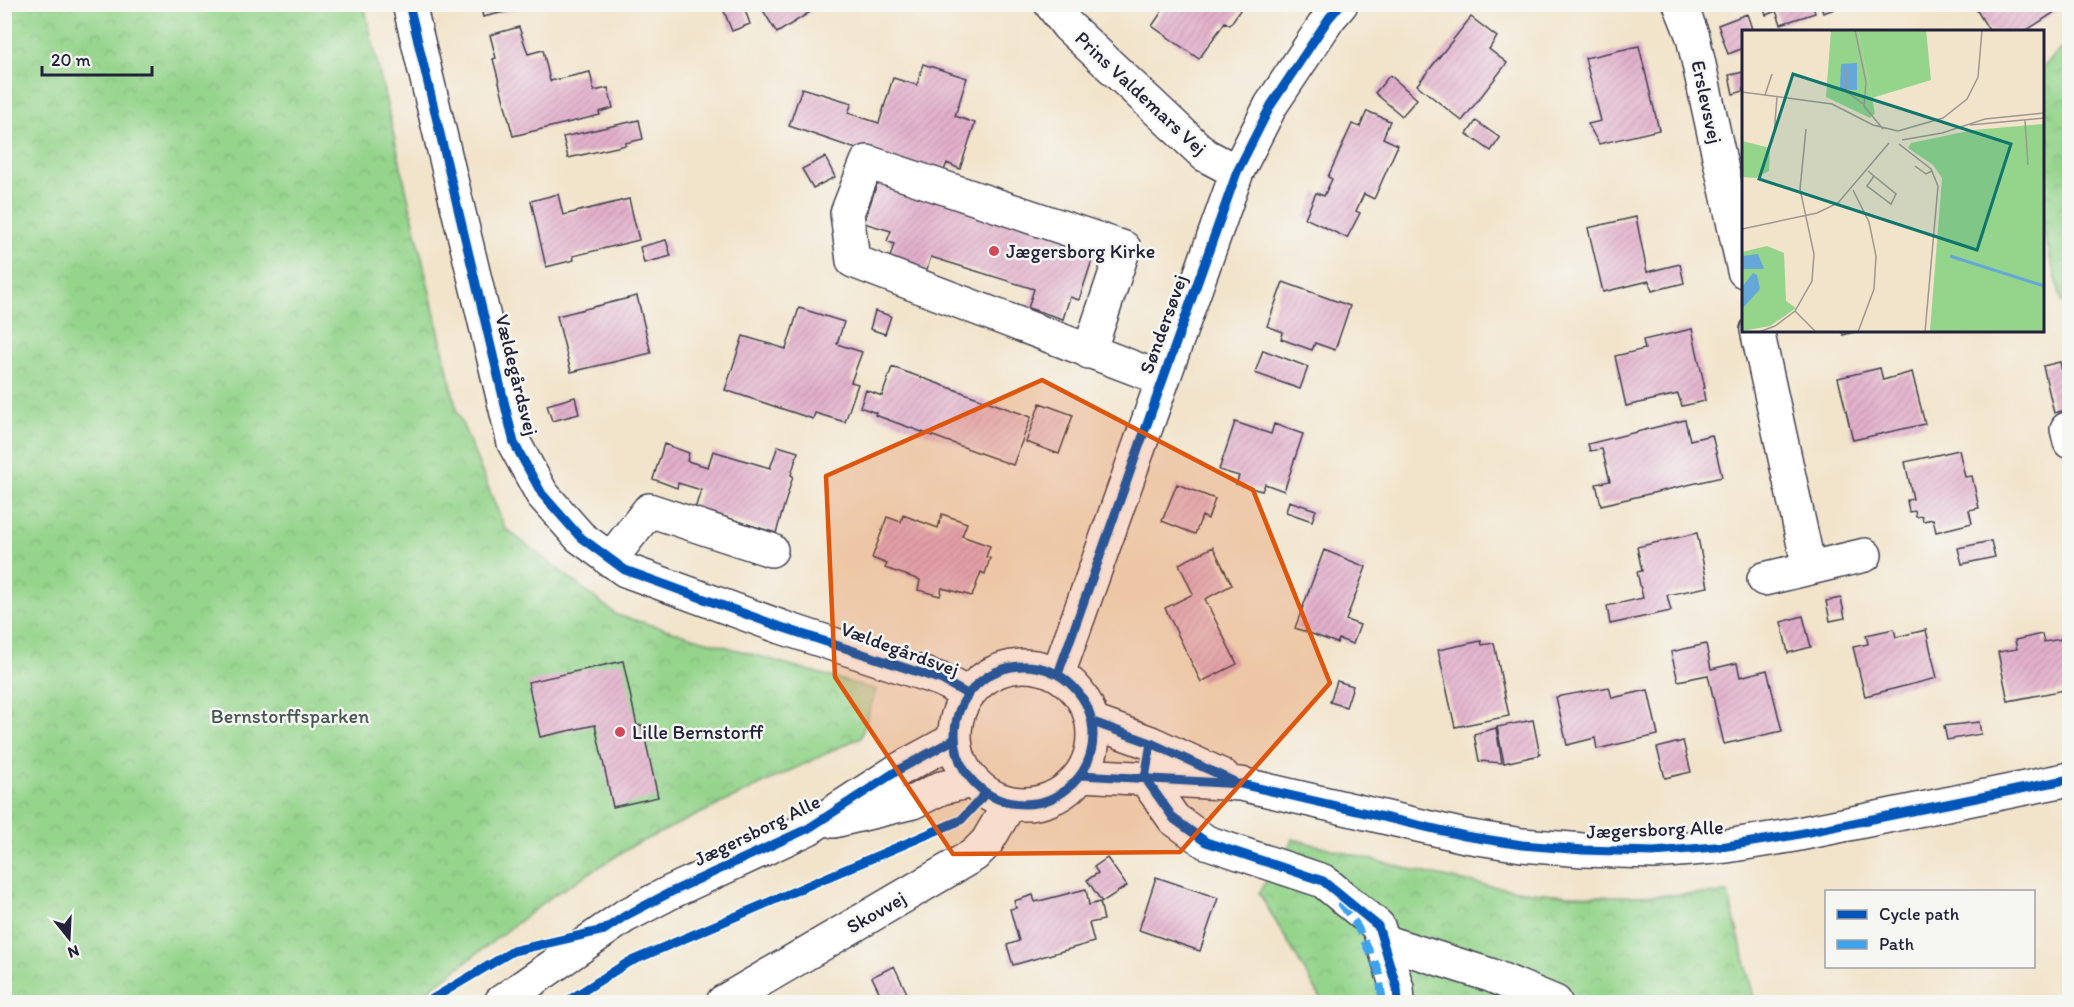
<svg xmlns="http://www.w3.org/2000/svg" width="2074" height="1007" font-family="Itim,sans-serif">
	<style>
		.park { fill: url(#park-crowns); stroke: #5b7b63; stroke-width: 1.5 }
		.building { fill: url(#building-hatch) }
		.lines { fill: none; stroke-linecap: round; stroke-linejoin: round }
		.minor-casing { stroke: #413f51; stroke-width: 36 }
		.minor { stroke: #fff; stroke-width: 33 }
		.quiet { stroke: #3ea2ec; stroke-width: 8; stroke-dasharray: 15 8; stroke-linecap: butt }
		.cycleway-casing { stroke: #f6f6f2; stroke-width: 13 }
		.cycleway { stroke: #0057b8; stroke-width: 9 }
		.marked { fill: #de560e; fill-opacity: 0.2; stroke: #de560e; stroke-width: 4.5; stroke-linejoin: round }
		.poi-dot { fill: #d1495b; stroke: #f6f6f2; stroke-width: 2 }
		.labels { text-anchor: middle; stroke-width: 5; stroke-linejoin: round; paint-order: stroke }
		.street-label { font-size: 20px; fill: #22223b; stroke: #f6f6f2 }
		.poi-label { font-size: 20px; fill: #22223b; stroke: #f6f6f2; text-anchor: start }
		.park-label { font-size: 20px; fill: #445753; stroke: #f6f6f2 }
		.inset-river { fill: none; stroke: #65a7d9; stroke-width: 3 }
		.inset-road { fill: none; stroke: #9f9691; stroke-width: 1.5 }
		.view { fill: #0f766e; fill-opacity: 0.15; stroke: #0f766e; stroke-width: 3 }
		.inset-edge { fill: none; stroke: #22223b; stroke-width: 3 }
	</style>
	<defs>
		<pattern id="park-crowns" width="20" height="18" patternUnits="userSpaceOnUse" patternTransform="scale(1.5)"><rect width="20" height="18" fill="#94d48b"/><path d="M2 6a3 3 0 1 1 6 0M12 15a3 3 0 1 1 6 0" fill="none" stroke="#7fb679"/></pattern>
		<pattern id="building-hatch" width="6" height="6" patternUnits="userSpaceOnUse" patternTransform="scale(1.5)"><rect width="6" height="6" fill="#e2b0cb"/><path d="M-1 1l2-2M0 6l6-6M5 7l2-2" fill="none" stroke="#c297af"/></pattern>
	</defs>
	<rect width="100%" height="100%" fill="#f6f6f2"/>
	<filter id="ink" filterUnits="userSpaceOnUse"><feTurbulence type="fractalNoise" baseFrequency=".0167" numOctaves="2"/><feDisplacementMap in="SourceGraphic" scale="12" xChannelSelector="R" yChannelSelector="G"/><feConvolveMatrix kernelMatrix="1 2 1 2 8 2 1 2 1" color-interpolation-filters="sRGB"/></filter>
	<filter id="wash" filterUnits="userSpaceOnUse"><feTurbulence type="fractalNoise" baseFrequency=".008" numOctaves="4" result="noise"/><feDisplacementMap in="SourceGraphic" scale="24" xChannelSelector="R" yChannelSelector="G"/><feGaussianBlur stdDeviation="1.35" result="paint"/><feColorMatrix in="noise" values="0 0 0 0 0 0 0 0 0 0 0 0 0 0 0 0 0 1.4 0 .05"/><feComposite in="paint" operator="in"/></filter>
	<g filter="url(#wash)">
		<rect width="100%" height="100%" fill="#f2e4cb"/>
		<path class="park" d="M5,5h359l93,406 48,117 112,87 259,75 -15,47 -227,108 -80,50 -123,93 -27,14h-399z
			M2069,42l1,261h-8l-19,-74 -1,-161z
			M1293,839c79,20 158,44 240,53 65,7 130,3 195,1l27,109h-432l-64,-109z"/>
		<g id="blocks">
			<path class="building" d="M480,4h54v1l-51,12z
				M721,4h22l7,20 -18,7z
				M759,4h64l-46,29z
				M1167,4h77l-14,21 -5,-3 -26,37 -47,-33z
				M1762,4h50l3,9 -34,11 -5,-13 -10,4z
				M1820,4h14l1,5 -12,4z
				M1845,4h15l-13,6z
				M1973,4h94l-43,28h-34z
				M1747,14l6,18h-9v16l-16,6 -10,-29z
				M1471,17l26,20 -8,12 18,14 -45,58 -45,-36z
				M519,27l9,27 15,-4 7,31 40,-9 4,19 14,-3 5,20 -14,4 1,3 -87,21 -20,-77 3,-1 -6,-23z
				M1639,46l20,84 -60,14 -11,-20 13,-3 -16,-63z
				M923,64l44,14 -12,38 20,7 -15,46 -13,-6 -6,15 -152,-52 13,-38 50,15 -4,10 31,10 14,-45 24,7z
				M1744,72v19l-11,3 -4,-19z
				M1390,75l27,24 -15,17 -27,-23z
				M1367,111l23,10 -7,17 15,7 -24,54 -10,-5 -8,17 4,2 -13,25 -42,-20 11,-25 8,3 8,-17 -4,-2 24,-53 8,3z
				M639,120l4,19 -18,4 1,2 -58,13 -5,-21z
				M1476,121l24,17 -9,13 -24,-17z
				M825,157l10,20 -22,11 -11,-19z
				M877,183l34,11 2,-7 184,58 -18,55 -9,-3 -7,22 -35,-11 6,-19 -103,-32 -5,15 -37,-12 5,-16 -7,-3 4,-10 -27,-8z
				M558,194l5,21 66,-16 10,41 -66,16 1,4 -28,7 -15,-66z
				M1636,217l11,55 33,-8 4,19 -32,8 -3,-10 -46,11 -15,-64z
				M666,240l5,16 -27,7 -4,-16z
				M1283,282l67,24 -15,44 -20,-7 -3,7 -31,-11 2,-7 -16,-6z
				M637,296l14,57 -80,19 -14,-56z
				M799,308l45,14 -7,22 25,8 -11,30 7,2 -13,38 -30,-9 -2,6 -88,-29 18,-54 43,13z
				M875,311l16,5 -6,18 -15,-5z
				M1692,329l13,59h-2l2,13 -23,5 -4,-12 -52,12 -11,-50 30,-7 -2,-9z
				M1842,330h11l1,2 -11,3z
				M1263,350l45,17 -8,22 -45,-16z
				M2060,362l4,17 6,-1v31l-16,4 -11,-47z
				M892,367l139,50 -18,48 -138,-50 1,-2 -16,-6 6,-17 16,6z
				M1880,368l3,12 29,-8 13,52 -72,16 -15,-62z
				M575,397l4,17 -27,7 -5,-16z
				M1040,403l33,12 -14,39 -33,-12z
				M1685,420l5,20 22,-5 10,42 -121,28 -5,-21 14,-3 -8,-32 -12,2 -2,-7z
				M1235,422l36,12 3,-10 29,10 -19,57 -19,-7 -3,7 -26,-7 3,-8 -20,-6z
				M664,444l25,9 -2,8 21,6 5,-16 57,17 8,-22 20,6 -7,23 2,1 -17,57 -56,-17 -3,7 -24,-8 8,-25 -23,-7 -1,5 -24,-9z
				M1959,450l6,27 7,-1 7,32 -10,2 3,13 -36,9 -3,-13 -10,2 -1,-5 -6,1 -1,-6 -6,1 -2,-12 6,-1 -8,-37z
				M1177,484l38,15 -7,20 -6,-3 -7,18 -33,-13z
				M1289,501l27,9 -4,11 -26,-9z
				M942,514l25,9 -5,13 28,10 -4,11 4,1 -5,16 -4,-2 -9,24 -30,-8 -2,8 -22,-6 2,-10 -35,-12 2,-4 -15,-6 15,-41 14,5 2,-7 35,13z
				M1697,533l11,54 -41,8 4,16 -61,13 -3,-18 36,-8 -6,-26 5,-1 -5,-24z
				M1991,541l4,16 -33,7 -4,-16z
				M1213,547l19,38 -27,14 32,65 -36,18 -36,-74 28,-14 -14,-30z
				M1324,550l42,17 -20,53 14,5 -7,19 -14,-5 -2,4 -42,-15z
				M1841,598l4,20 -15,3 -4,-20z
				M1803,616l8,31 -23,6 -7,-31z
				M1894,629l2,8 30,-7 11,48 -72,18 -12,-49 15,-3 -2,-9z
				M2042,634l2,8 23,-4 3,12v39l-62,12 -10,-49 19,-3 -2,-9z
				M1481,641l1,4 12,-2 15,73 -54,11 -17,-77z
				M1706,644l5,25 26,-6 3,14 27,-7 15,61 -58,13 -16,-69 -30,6 -7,-29z
				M623,661l14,65 5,-1 16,72 -45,10 -18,-82 -55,12 -12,-55z
				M1337,681l16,5 -7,21 -16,-5z
				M1609,687l3,11 36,-8 10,45 -61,14 -2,-11 -28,7 -11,-48z
				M1533,720l7,35 -36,8 -7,-36z
				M1979,722l2,12 -34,6 -3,-14z
				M1496,728l6,35 -23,-2 -5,-27z
				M1683,741l8,31 -26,6 -8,-30z
				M1107,858l20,28 -25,16 -15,-22 11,-7 -4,-6z
				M1156,877l62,21 -18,53 -61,-21z
				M1086,889l3,16 11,-3 4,18 -15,3 5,19 -81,23 -6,-20 12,-4 -9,-32 6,-1 -2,-7 19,-6 2,7z
				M894,966l13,27 -23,9 -12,-25z
				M871,995l5,7h-17z"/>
		</g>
	</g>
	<g filter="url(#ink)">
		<use href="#blocks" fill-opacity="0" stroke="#413f51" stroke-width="1.5"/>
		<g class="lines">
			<defs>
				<path id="minor" d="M409,4l105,439 28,51 38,43 45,33 156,57 161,53 25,14
					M1051,4l17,22 137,129 32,17
					M1680,4l13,33 51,234
					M1757,330l52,238
					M1089,352l35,-104 -257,-86 -20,51 6,48 310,118
					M2067,429l3,13
					M610,560l39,-50 122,40
					M1764,579l101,-24
					M955 735a69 69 0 1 1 138 0a69 69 0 1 1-138 0Z
					M1058,674l179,-502 34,-67 58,-87 12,-14
					M1093,722l58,21 72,33
					M1081,775l160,9 224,52 57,9 61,5 71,2 73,-6 62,-10 281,-57
					M1145,778l29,41 32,23 117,39 55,45 19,62 1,14
					M834,821l79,-19 28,-14 31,-7
					M1382,941l108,34 65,27
					M501,1002l124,-86 46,-24 138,-64 91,-59 55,-30
					M723,1002l251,-147 13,-13 23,-39"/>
			</defs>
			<use href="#minor" class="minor-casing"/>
			<use href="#minor" class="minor"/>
			<path class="quiet" d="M1340,902l16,22 22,45 5,33"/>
			<defs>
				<path id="cycleway" d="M409,4l105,439 28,51 38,43 45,33 156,57 161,53 25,14
					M955 735a69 69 0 1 1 138 0a69 69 0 1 1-138 0Z
					M1058,674l179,-502 34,-67 58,-87 12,-14
					M1093,722l58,21 82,38
					M1151,743l-6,35 29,41 32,23 117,39 55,45 19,62 1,14
					M1081,775l160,9 224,52 57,9 61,5 71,2 73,-6 62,-10 281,-57
					M427,1002l86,-51 91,-21 21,-14 46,-24 138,-64 91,-59 55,-30
					M566,1002l61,-39 334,-143 25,-27"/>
			</defs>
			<use href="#cycleway" class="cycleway-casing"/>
			<use href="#cycleway" class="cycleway"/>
		</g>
	</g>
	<path class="marked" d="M1042,380l211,110 77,193 -150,169 -227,2 -118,-177 -9,-201z"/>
	<g class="poi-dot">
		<circle cx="994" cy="251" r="6"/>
		<circle cx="620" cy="732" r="6"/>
	</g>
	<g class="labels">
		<g class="street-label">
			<text transform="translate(1141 93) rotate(43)" y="7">Prins Valdemars Vej</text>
			<text transform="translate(1707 102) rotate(78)" y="7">Erslevsvej</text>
			<text transform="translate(1163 324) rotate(-70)" y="7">Søndersøvej</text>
			<text transform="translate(517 375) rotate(76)" y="7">Vældegårdsvej</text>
			<text transform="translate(900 649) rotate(20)" y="7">Vældegårdsvej</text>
			<text transform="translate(1655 829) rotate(-2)" y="7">Jægersborg Alle</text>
			<text transform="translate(757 830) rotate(-26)" y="7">Jægersborg Alle</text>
			<text transform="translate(876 912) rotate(-30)" y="7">Skovvej</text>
		</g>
		<g class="poi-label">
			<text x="1006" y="258">Jægersborg Kirke</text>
			<text x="632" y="739">Lille Bernstorff</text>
		</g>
		<g class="park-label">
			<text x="290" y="723">Bernstorffsparken</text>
		</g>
	</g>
	<g transform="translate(1742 30)">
		<rect width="302" height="302" fill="#f2e4cb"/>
		<path d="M89,0h27l17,83 -5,5 -44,-21zM301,94v207h-113l12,-153 -9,-13 -25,-17 3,-5 62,-13zM0,111l28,7 -1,23 -13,7 -14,-1zM25,216l17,7 2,48 10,7 -26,18 -28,5v-79z" fill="#94d48b"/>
		<path d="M116,0h68l5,50 -59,18z" fill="#94d48b"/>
		<path d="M115,33v27l-17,-1 1,-25zM16,224l6,15h-22v-13zM11,243l4,2 3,14 -18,20v-22z" fill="#65a7d9"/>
		<path class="inset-river" d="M208,226l94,30"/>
		<path class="inset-road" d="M113,0l11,52 -2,24 19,23M104,39v22l17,13M0,62l90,12 41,21 25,6M23,65l7,-21M283,90l3,45M228,95l74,-7M156,101l45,-13 24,-19 11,-22 4,-47M32,105l3,-38M160,110l40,-7 43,-14 59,-6M157,114l32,25 7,17 -13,146M173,136l11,8 6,-3M126,141l6,5 22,18 -5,10 -24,-18 7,-10M111,160l16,32 7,34 -2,33 -16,43M0,199l75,-16 21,-10 51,-60M53,281l21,21M17,302l16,-6 20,-15 17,-30 2,-27 -14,-65 6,-60"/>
		<path class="view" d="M51,44l218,70 -34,106 -218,-71z"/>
		<rect width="302" height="302" class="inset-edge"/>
	</g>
	<rect width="2074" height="1007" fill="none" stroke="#f6f6f2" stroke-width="24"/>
	<rect x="1825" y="890" width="210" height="78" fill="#f6f6f2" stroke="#a1a1a9" stroke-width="1.5"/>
	<rect x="1837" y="910" width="30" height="9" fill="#0057b8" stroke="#a1a1a9" stroke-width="1.5"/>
	<text x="1879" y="920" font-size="18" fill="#22223b">Cycle path</text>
	<rect x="1837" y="940" width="30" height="9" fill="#3ea2ec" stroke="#a1a1a9" stroke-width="1.5"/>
	<text x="1879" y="950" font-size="18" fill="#22223b">Path</text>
	<g transform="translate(69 938) rotate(162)" stroke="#f6f6f2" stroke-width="4.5" paint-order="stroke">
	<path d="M0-4.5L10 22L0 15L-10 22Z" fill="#22223b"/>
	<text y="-9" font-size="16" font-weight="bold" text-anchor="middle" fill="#22223b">N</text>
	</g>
	<path d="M42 66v9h110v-9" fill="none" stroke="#22223b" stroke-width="3"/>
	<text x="51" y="66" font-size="18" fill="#22223b" stroke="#f6f6f2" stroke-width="4.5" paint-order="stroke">20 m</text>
</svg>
